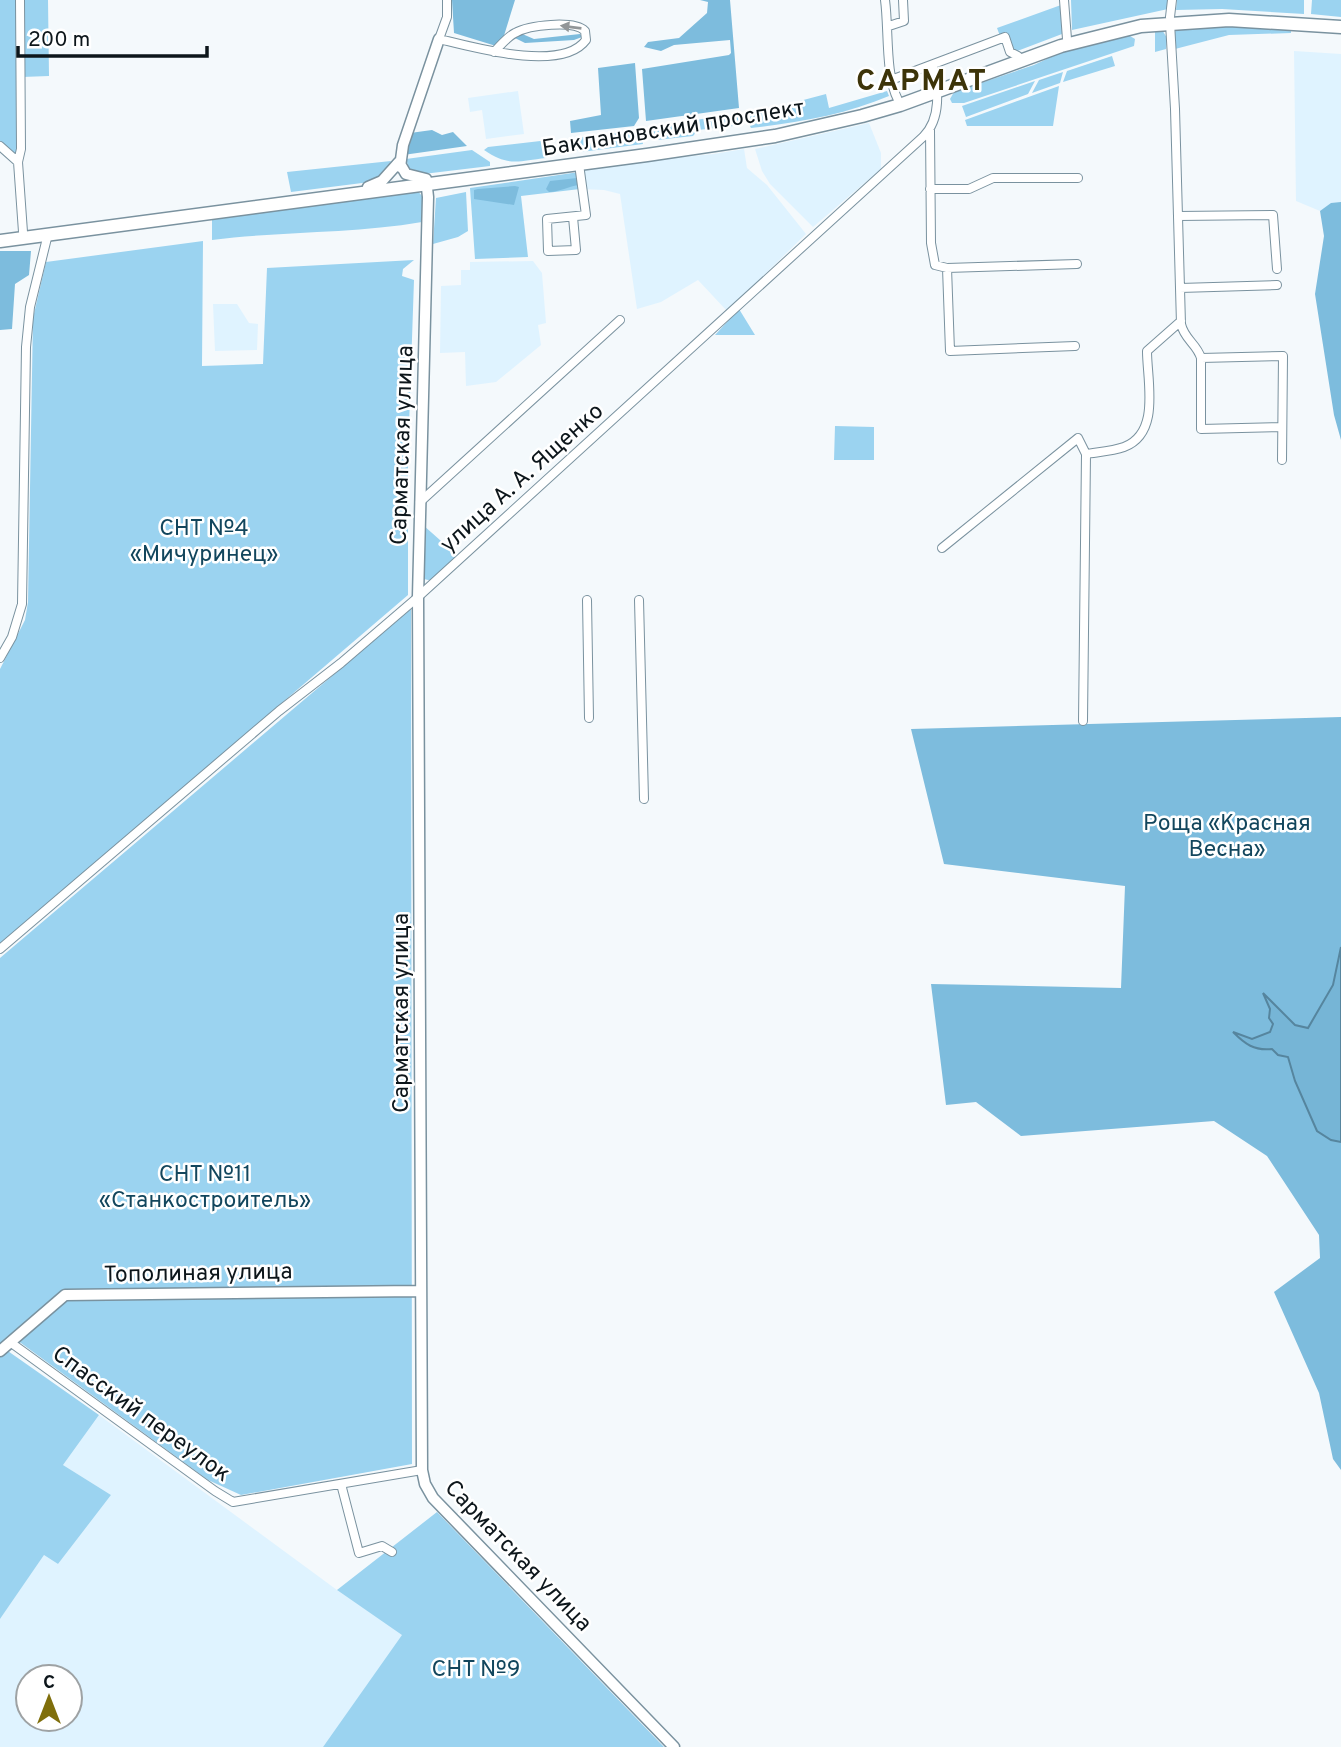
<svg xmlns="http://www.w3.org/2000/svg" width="1341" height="1747" font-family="Overpass,sans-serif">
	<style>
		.built { fill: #dff3ff; fill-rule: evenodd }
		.green { fill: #9bd3f0 }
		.forest { fill: #7dbcdd }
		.water { fill: #76b5d6; stroke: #56859e; stroke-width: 2 }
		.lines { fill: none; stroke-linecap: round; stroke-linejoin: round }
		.street-casing { stroke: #7a929f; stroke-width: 10 }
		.secondary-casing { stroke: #7a929f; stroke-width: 13 }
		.primary-casing { stroke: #7a929f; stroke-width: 15 }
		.street { stroke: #fff; stroke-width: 8 }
		.secondary { stroke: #fff; stroke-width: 10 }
		.primary { stroke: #fff; stroke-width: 12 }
		.oneway { fill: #929698 }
		.labels { text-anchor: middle; stroke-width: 5; stroke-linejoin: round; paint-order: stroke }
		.street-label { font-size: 23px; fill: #0d161b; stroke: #fff }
		.park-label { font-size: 23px; fill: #12465d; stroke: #fff }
		.district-label { font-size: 30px; font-weight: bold; letter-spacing: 2px; fill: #3d3409; stroke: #fff }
	</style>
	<rect width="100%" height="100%" fill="#f4f9fc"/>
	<path class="built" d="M1294,51l47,3v153l-21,4 -24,-10z
		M518,91l6,43 -38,5 -4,-29 -12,2 -2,-14z
		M869,123l12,30v16l-68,58 -43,-43 -8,-13 -7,-22z
		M744,149l3,19 20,17 39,49 -79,77 -29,-31 -37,22 -24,7 -17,-115 -16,-4 -24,-1v-19l42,-7 92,-9z
		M533,261l9,12 4,50 -8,2 3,20 -45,37 -30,4 -1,-34 -25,1 1,-67 20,-1v-15h9v-8z
		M213,304h24l12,19 9,1 -1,26 -42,1z
		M99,1415l238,175 66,45 -80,112h-323v-128l44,-64 14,9 53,-69 -48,-30zM28,1677h42v42h-42z"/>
	<path class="green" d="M0,0h48l1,76 -27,1 1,89 -12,-6 -11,-12z
		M1071,0h97v9l-96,21z
		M1177,0h127v14l-82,-5 -46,1z
		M1312,0h29v17l-30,-3z
		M1061,5l1,29 -55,21 -10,-27z
		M1213,24l78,3v6l-62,2 -54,14 -1,-16 4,-5z
		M1161,28l6,10 -1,11 -11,3v-22z
		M1125,33l10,6 -1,7 -170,57h-12l-2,-4 4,-7 80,-27 36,-17z
		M1112,56l3,10 -52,16 4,-11z
		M1063,72l-3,11 -28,10 7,-13z
		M1035,81l-7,13 -62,23 -4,-11z
		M1059,86l-6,40h-86l-2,-6z
		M887,91l2,5c-42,18 -92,27 -138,32l-2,-4 2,-10 75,-20 3,14z
		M741,113l1,12 -44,5 -5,6 -36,4 -7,-13z
		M640,130l3,14 -62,8 -8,-4 -5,-9z
		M549,140l2,8 -5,10c-28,3 -37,9 -62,-8l4,-3z
		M472,150l18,12v4l-75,9 -5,-3 -4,-13z
		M391,161l-9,16 -12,5 -79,10 -4,-20z
		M579,172l1,17 -59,7 7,61 -53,2 -5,-71z
		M416,189l6,7v26c-69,12 -141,9 -210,18v-23z
		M466,192l2,39 -10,6 -25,7 3,-46z
		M203,241l-1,125 61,-2 4,-96 147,-8 -11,9 -1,7 12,4 -6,176v139l-408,349v-275l25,-49 3,-18 5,-284 13,-56z
		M739,309l16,26h-40z
		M835,426l39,1v33h-40z
		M423,525l35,31 -26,25 -8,-2z
		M411,609l1,855 -171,31 -33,-15 -198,-145 -10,9v-386z
		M5,1349l94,66 -36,50 48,30 -53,69 -14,-9 -44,64v-266z
		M437,1512l227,235h-341l79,-112 -65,-45z"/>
	<path class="forest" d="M452,0h63l-13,42 -6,4 -42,-13z
		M700,0h30l9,108 -93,13 -4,-52 87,-14 2,-2 -1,-13 -56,5 -13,6 -17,-4 4,-5 31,-4 28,-25 1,-11z
		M520,33l14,6 46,-5 2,3 -8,3 -49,3 -10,-5z
		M635,63l4,55 -5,8 -63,7 -1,-12 31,-6 -3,-47z
		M432,130l10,5 11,-3 14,14 -64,9 7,-22z
		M577,178l3,7c-12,1 -20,7 -31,7l-3,-3 4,-8z
		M515,186l4,1 -5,18 -40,-6v-9l4,-1z
		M1341,202v238l-7,-25 -19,-121 9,-58 -4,-25 11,-8z
		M0,251h31l-2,24 -14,9 -3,45 -12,1z
		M1341,717v753l-8,-11 -14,-66 -45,-101 46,-34 -1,-23 -52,-79 -53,-35 -193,15 -45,-34 -30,3 -15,-121 190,4 4,-102 -181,-22 -33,-135z"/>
	<path class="water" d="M1341,947v195l-10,-2 -14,-9 -22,-50 -7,-24 -10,-2 -6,-6c-18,2 -27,-5 -39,-17l19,7 18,-7 3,-8 -4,-6 1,-9 -7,-16 32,32 13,3 25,-43z"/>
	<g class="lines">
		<defs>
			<path id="street" d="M20,0l1,149 -3,13 5,70
				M447,0v17l-8,22c33,8 123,34 147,1l-1,-9c-11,-11 -56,-6 -70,2 -8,4 -14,12 -21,19
				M885,0c4,29 0,75 13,100
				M1064,0l3,39
				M1170,17l2,-17
				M1170,23l5,86 6,215c3,15 16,20 20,34v71l81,-2
				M889,26l15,-5 -1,-21
				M891,80l114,-43 5,15 8,4
				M930,130l1,113 4,22 12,3 130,-4
				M0,146l18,16
				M930,189h39l24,-11h85
				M1178,216l95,-1 4,54
				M573,217l3,33 -28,1 -1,-32 39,-4 -7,-51
				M947,268l3,83 125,-5
				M1180,288l97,-3
				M1201,358l82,-2 -1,104
				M420,502l200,-182
				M942,548l136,-110 8,16
				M587,600l2,118
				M639,600l5,199
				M0,658l12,-21 10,-33 4,-257 4,-40 18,-73
				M1083,721l3,-267c12,-2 27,-3 38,-7 37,-14 23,-66 23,-96l34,-30
				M0,949l279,-238 62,-48 77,-66 505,-460c19,-19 15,-48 10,-72
				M10,1342l205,149 18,11 189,-32
				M341,1484l18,69 23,-7 10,6"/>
			<path id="secondary" d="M399,162l7,12 20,5 2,18 -10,400 4,873 3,14 8,14 241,249
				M400,167l3,-22 36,-106
				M368,187l14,-6 17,-19
				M0,1351l65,-56 353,-4"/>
			<path id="primary" d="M0,241l647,-86 128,-19 87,-20 38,-11 161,-59 80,-20 88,-6 112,7"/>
		</defs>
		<use href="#street" class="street-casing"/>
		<use href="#secondary" class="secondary-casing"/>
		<use href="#primary" class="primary-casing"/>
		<use href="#street" class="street"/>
		<use href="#secondary" class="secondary"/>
		<use href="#primary" class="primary"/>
	</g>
	<defs><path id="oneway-solid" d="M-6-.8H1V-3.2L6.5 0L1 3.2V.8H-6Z" transform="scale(1.75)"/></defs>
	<use class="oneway" href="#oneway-solid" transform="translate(571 27) rotate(-173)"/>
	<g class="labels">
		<g class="street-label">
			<text transform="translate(673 127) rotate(-9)" y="8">Баклановский проспект</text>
			<text transform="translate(401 445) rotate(-88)" y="8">Сарматская улица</text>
			<text transform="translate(521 477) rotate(-42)" y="8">улица А. А. Ященко</text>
			<text transform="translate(400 1013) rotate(-90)" y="8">Сарматская улица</text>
			<text transform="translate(198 1272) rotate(-1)" y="8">Тополиная улица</text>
			<text transform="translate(142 1413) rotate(36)" y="8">Спасский переулок</text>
			<text transform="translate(519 1555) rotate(46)" y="8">Сарматская улица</text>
		</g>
		<g class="park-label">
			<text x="204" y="535">СНТ №4<tspan x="204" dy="26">«Мичуринец»</tspan></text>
			<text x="1227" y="830">Роща «Красная<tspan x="1227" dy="26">Весна»</tspan></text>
			<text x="205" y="1181">СНТ №11<tspan x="205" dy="26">«Станкостроитель»</tspan></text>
			<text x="476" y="1676">СНТ №9</text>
		</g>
		<g class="district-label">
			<text x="922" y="90">САРМАТ</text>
		</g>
	</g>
	<g transform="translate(49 1698)"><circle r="33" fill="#ffffff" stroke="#9ea2a4" stroke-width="2"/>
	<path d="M0-5L12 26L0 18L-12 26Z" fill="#7f6e0b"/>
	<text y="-10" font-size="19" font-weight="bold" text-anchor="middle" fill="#0d161b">С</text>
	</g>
	<path d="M18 46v10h189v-10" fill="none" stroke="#0d161b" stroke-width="3.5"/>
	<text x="28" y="46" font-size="21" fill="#0d161b" stroke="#ffffff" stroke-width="5" paint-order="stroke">200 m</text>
</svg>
